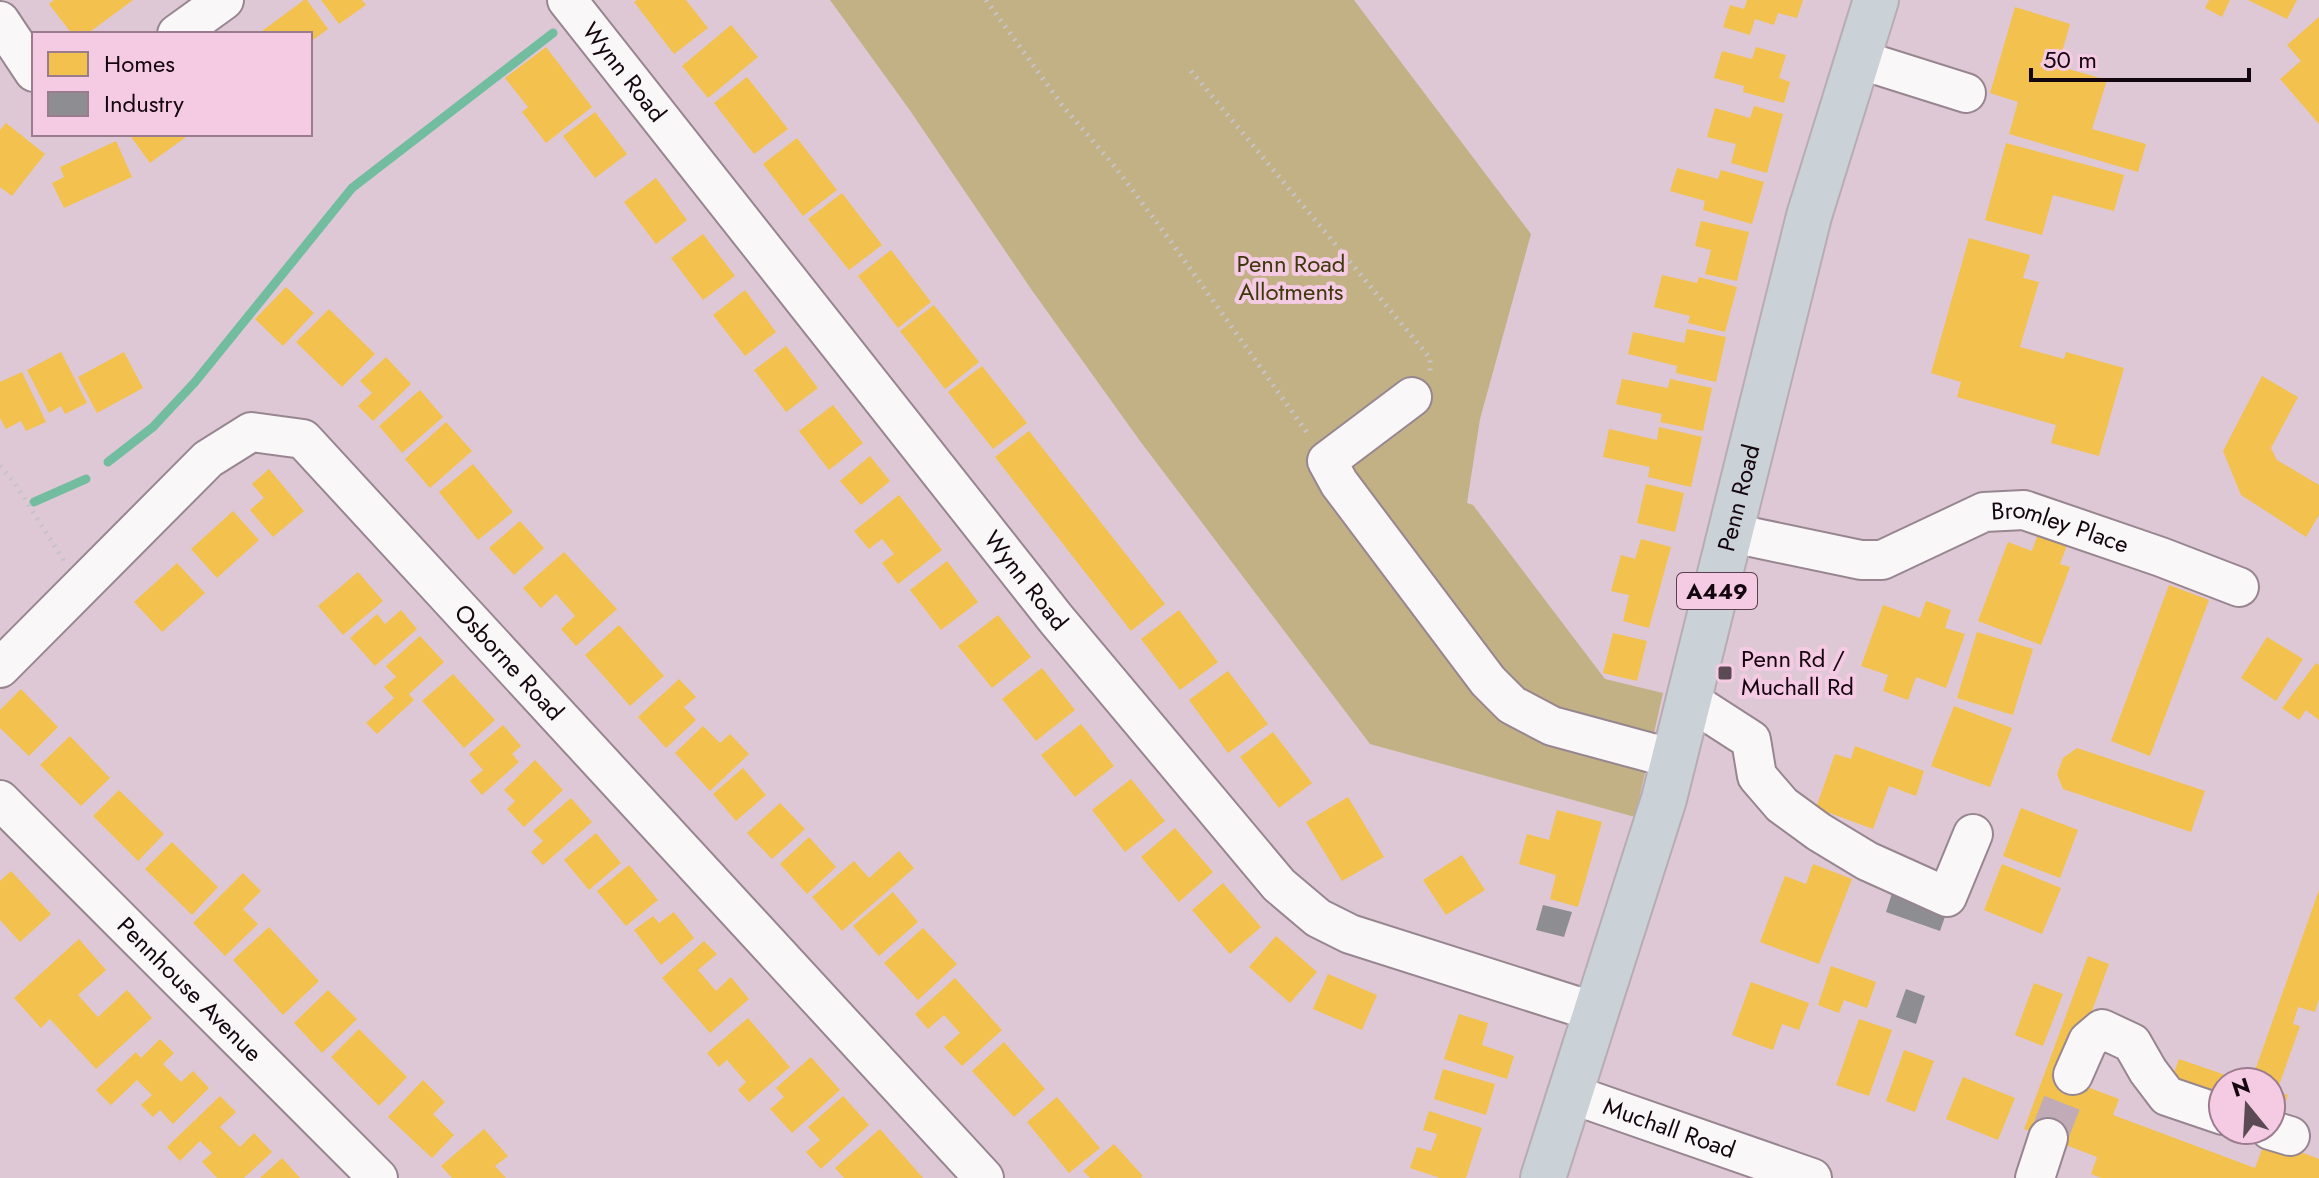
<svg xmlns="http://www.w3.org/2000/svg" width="2319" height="1178" font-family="Jost,sans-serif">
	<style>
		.green { fill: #c1b185 }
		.homes { fill: #f2c14e }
		.industry { fill: #8d8d92 }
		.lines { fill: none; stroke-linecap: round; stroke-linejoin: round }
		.stream { stroke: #72bd9f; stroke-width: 9 }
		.minor-tunnel { stroke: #c0abb7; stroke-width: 38; stroke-dasharray: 38 19; stroke-linecap: butt }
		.minor-casing { stroke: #978690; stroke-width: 42 }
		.highway-casing { stroke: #b7acb2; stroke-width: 48 }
		.path { stroke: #c9c3c7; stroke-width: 5; stroke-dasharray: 2 6; stroke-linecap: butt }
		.minor { stroke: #faf7f9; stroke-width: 38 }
		.highway { stroke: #cad1d7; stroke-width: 44 }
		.poi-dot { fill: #5b4a54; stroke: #f5cae3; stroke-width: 3 }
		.labels { text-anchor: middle; stroke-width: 8; stroke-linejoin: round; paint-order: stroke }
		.shield { fill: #f5cae3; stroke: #58414e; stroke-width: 2 }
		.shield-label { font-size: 22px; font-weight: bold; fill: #14060e }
		.street-label { font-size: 24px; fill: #14060e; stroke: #f5cae3 }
		.park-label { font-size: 24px; fill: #3e380b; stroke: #f5cae3 }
		.poi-label { font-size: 24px; fill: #14060e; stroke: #f5cae3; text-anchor: start }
	</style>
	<rect width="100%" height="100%" fill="#dec8d5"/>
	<path class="green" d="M830,0h524l177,234 -51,185 -13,84 6,2 132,174 58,14 -28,124 -265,-73 -230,-303 -109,-152 -122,-180z"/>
	<path class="homes" d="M54,0h79l-46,34h-15l-23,-30z
		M304,0h3l21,29 -18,13v-8h-52z
		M321,0h41l4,5 -27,19z
		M637,0h49l22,28 -34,26 -40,-52z
		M1747,0h56l-6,18 -19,-5 -4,12 -19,-6 -5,16 -27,-8 7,-22 14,4z
		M2209,0h21l-8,17 -17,-9z
		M2248,0h49l-10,19z
		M2015,7l55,17 -12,42 49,14 -15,49 54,15 -8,28 -129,-38 9,-32 -28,-9z
		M2319,17v107l-39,-45 21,-18 -14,-16z
		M731,25l27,32 -50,41 -26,-32z
		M546,47l46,60 -46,36 -24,-31 6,-5 -23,-29z
		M1756,47l30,8 -7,23 11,4 -6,21 -41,-11 1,-6 -30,-8 8,-27 30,8z
		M747,77l41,52 -34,25 -40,-51z
		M1754,106l29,8 -16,59 -36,-10 5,-19 -29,-7 8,-29 35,10z
		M595,112l32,42 -32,24 -32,-42z
		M6,123l39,31 -33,42 -12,-9v-57z
		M129,134h61l-40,29z
		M797,138l40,52 -34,26 -40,-52z
		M116,141l16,36 -68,31 -12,-25 12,-6 -4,-10z
		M2006,143l118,32 -10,36 -61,-16 -11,40 -57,-15z
		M1677,168l41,11 3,-9 43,12 -12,42 -49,-14 2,-9 -35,-10z
		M656,178l31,42 -31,24 -32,-42z
		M842,193l40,52 -33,25 -41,-51z
		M1701,221l48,11 -12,49 -32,-7 6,-24 -16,-4z
		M703,234l32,42 -32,24 -32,-42z
		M1969,238l61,17 -7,23 16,4 -19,65 44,12 2,-7 58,16 -25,88 -48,-13 5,-18 -99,-28 4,-15 -30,-9z
		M891,250l40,52 -33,26 -40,-52z
		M1662,275l35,8 2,-6 38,10 -12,45 -37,-9 2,-7 -36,-9z
		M286,287l28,26 -31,33 -28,-27z
		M745,290l31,42 -31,24 -32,-41z
		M934,305l45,57 -34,27 -45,-58z
		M329,309l46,45 -33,33 -46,-45z
		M1687,329l39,8 -10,45 -40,-9 1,-7 -49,-12 5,-22 51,11z
		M786,346l32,42 -32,24 -32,-42z
		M61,352l26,51 -22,11 -4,-8 -12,7 -22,-43z
		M124,352l19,36 -46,25 -19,-36z
		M386,357l25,27 -38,37 -15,-15 14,-13 -12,-12z
		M982,366l45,57 -34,26 -45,-57z
		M22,372l24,50 -20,9 -5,-10 -15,8 -6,-11v-36z
		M2262,376l36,21 -27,51 6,12 42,25v30l-13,22 -65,-42 -18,-44z
		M1622,379l46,9 2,-9 42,9 -9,43 -43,-9 2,-8 -46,-10z
		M420,390l23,27 -41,36 -23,-27z
		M833,405l30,38 -34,27 -30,-39z
		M446,422l26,29 -42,37 -25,-29z
		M1659,427l43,10 -11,50 -43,-10 2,-10 -47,-10 6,-28 48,11z
		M1029,431l136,173 -34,27 -136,-174z
		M870,456l20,25 -29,24 -21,-24z
		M473,464l40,48 -35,28 -39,-48z
		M269,469l35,42 -31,26 -23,-27 14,-12 -12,-14z
		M1646,484l38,9 -9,39 -38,-9z
		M899,495l43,55 -44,34 -16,-21 12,-9 -12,-15 -13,10 -15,-18z
		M233,511l26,29 -42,38 -26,-29z
		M520,521l24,27 -30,27 -25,-27z
		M2038,534l29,11 -7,19 10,3 -29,78 -63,-24 30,-79 24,9z
		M1641,539l30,8 -22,81 -26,-7 6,-26 -18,-4 10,-36 14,4z
		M564,552l53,57 -41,37 -15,-17 14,-13 -19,-22 -15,14 -18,-20z
		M947,561l31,41 -37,28 -31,-40z
		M177,563l28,30 -43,39 -28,-30z
		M358,572l25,29 -40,34 -25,-29z
		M2169,585l40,15 -59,156 -39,-15z
		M1926,601l25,9 -6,18 20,6 -19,54 -30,-11 -8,23 -25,-9 5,-16 -27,-9 22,-61 37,13z
		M401,610l16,19 -42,37 -25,-28 27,-24 8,10z
		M1179,610l39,52 -38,28 -39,-51z
		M998,615l33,42 -39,31 -34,-42z
		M619,625l45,51 -34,30 -45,-51z
		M1977,632l56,17 -20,66 -56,-17z
		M1613,633l34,8 -10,40 -34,-8z
		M420,636l24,26 -35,32 5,6 -37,34 -11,-11 28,-25 -10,-11 12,-10 -10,-11z
		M2267,637l36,22 -27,42 -35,-23z
		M2316,663l3,2v55l-13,-10 -7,10 -17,-12z
		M1042,668l33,42 -39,31 -34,-42z
		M1228,671l40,53 -40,29 -39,-53z
		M453,674l42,46 -31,28 -42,-47z
		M679,679l17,18 -12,10 12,13 -30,28 -28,-31z
		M21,689l37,38 -29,29 -29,-28v-18z
		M1954,706l58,22 -22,59 -59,-21z
		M1081,724l33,42 -39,31 -34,-42z
		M503,725l18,21 -9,8 7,8 -37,33 -12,-14 13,-11 -14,-16z
		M703,726l17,17 10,-9 19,20 -39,37 -35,-38z
		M1273,732l39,51 -33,25 -39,-51z
		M70,736l40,42 -29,28 -41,-41z
		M1855,746l69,25 -8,25 -27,-10 -16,43 -57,-21 19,-54 16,5z
		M2077,748l128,43 -14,41 -128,-43 -6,-15 6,-16z
		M535,760l28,30 -39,37 -17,-18 8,-8 -11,-11z
		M743,768l23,27 -30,26 -23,-27z
		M1131,779l34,42 -40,31 -33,-42z
		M119,790l45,44 -26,27 -45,-45z
		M1348,797l36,60 -42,24 -36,-59z
		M571,798l21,24 -49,43 -12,-13 12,-11 -10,-10z
		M780,803l25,26 -33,30 -25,-26z
		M2021,808l57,22 -18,48 -57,-22z
		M1557,810l45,12 -24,85 -28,-8 6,-24 -37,-11 8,-30 22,6z
		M1175,828l38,44 -34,30 -38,-45z
		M596,833l25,30 -32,27 -25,-30z
		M809,837l27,30 -29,27 -27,-30z
		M172,842l46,45 -26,28 -47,-46z
		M899,851l15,17 -72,63 -30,-34 42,-36 15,17z
		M1462,855l23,35 -39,25 -23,-35z
		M1813,864l39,15 -33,85 -59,-22 25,-66 21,8z
		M2002,864l59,24 -19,46 -58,-24z
		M629,865l29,35 -32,26 -29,-35z
		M11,871l40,43 -31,28 -20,-22v-39z
		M243,873l18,18 -18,18 15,15 -33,32 -32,-33z
		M1223,883l38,44 -31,27 -38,-44z
		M2319,890v109l-4,13 -17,-5 -5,17 7,2 -23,65 11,4 -10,29 -7,-2v-40h-20z
		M893,892l25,30 -39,34 -26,-30z
		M674,912l20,26 -33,27 -27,-35 19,-14 6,7z
		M269,927l50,54 -36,34 -50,-55z
		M923,928l34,36 -39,36 -34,-37z
		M1276,936l41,36 -27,31 -41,-36z
		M79,939l27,31 -28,25 20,22 29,-27 25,28 -56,51 -46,-50 -9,9 -27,-30z
		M704,941l13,13 -19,16 18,21 15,-14 18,22 -39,34 -48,-55z
		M2088,956l21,8 -40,110 13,11 37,14 -6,16 142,53 11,-29 53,20v19h-218l-10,-4 6,-17 -73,-28z
		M1831,966l45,16 -9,26 -23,-8 -5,13 -21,-8z
		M1328,974l49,21 -15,35 -49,-21z
		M955,978l47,52 -40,36 -18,-19 16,-14 -16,-18 -16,14 -13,-15z
		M1751,982l58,21 -10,27 -17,-6 -9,26 -41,-15z
		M2034,983l29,11 -20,52 -28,-11z
		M328,990l29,29 -35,34 -28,-30z
		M1459,1014l29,9 -6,22 32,11 -7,23 -63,-20z
		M748,1018l42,49 -41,35 -11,-12 8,-8 -19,-22 -8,7 -12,-14z
		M1859,1019l33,11 -23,66 -33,-11z
		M359,1029l48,48 -28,29 -48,-49z
		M160,1039l14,14 -11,11 18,18 12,-11 16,17 -36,36 -13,-14 -7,7 -12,-12 11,-10 -15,-15 -26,25 -15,-15 40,-38 5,6z
		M1004,1042l41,47 -31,28 -42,-46z
		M1904,1050l30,11 -19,51 -29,-11z
		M811,1057l29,33 -48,43 -22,-24 14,-12 -8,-9z
		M2179,1059l67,23h-23v23l-54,-19z
		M1443,1069l52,15 -9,31 -52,-16z
		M1963,1077l52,21 -17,42 -52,-21z
		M423,1080l22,22 -12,12 21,21 -22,23 -44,-41z
		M220,1096l16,16 -16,15 20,20 14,-14 18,19 -28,26h-27l-15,-16 10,-9 -12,-12 -20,20 -13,-14z
		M843,1096l26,29 -48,44 -15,-17 14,-12 -12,-13z
		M1057,1097l43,51 -31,25 -42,-51z
		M1429,1111l53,17 -16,50h-26l-30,-10 7,-21 14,4 6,-17 -14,-4z
		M484,1129l24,27 -13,10 11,12h-54l-11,-12z
		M880,1129l43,49h-79l-9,-10z
		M1114,1144l29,32 -2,2h-51l-7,-7z
		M282,1158l18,20h-40z"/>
	<path class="industry" d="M1894,887l55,18 -9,26 -54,-19z
		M1543,905l29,7 -8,25 -28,-7z
		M1906,989l19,7 -9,28 -20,-7z"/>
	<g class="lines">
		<path class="stream" d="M108,462l45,-35 42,-45 157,-194 201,-155
			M34,502l52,-23"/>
		<path class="minor-tunnel" d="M2048,1138l25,-63"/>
		<defs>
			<g id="minor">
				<path id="s1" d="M567,0l489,619 223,266 39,33 32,16 245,78"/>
				<path d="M0,21l34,51"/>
				<path d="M177,34l47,-34"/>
				<path d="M1858,59l108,34"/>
				<path d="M1412,397l-85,64 12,22 149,198 24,24 40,21 122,33"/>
				<path id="s2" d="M1732,533l129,27h21l102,-48 40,-2 137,47 78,30"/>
				<path id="s3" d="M0,668l208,-209 43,-27 52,7 681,739"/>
				<path d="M1689,700l62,40 6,36 25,29 37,27 48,29 80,36 26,-63"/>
				<path id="s4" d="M0,800l378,378"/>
				<path d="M2073,1075l15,-34 14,-12 30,14 16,28 19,25 56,19"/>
				<path id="s5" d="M1571,1094l241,84"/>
				<path d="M2270,1130l20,6"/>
				<path d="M2035,1178l13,-40"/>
			</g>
			<g id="highway">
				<path id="s6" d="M1543,1178l121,-379 145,-583 67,-216"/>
			</g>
		</defs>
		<use href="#minor" class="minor-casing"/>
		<use href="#highway" class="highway-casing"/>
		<path class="path" d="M986,0l76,105 54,63 53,71 139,195
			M1191,71l239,287v13
			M0,466l14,16 50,79"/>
		<use href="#minor" class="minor"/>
		<use href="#highway" class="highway"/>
	</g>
	<rect class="poi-dot" x="1717" y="665" width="16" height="16" rx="4"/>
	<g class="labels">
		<rect class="shield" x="1677" y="573" width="80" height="36" rx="6"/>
		<g class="shield-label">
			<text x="1717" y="599">A449</text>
		</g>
		<g class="street-label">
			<text dy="8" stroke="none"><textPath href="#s1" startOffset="92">Wynn Road</textPath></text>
			<text dy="8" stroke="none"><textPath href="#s6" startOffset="708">Penn Road</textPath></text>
			<text dy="8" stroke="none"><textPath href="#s2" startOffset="344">Bromley Place</textPath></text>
			<text dy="8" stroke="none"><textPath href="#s1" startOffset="740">Wynn Road</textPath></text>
			<text dy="8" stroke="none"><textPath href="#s3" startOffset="702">Osborne Road</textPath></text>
			<text dy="8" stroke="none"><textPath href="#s4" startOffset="268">Pennhouse Avenue</textPath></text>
			<text dy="8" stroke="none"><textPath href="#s5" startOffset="104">Muchall Road</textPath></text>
		</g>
		<g class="park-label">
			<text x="1291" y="272">Penn Road<tspan x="1291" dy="28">Allotments</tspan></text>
		</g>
		<g class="poi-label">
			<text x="1741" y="667">Penn Rd /<tspan x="1741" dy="28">Muchall Rd</tspan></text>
		</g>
	</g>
	<rect x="32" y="32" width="280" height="104" fill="#f5cae3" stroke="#9b7c8e" stroke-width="2"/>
	<rect x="48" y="52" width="40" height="24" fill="#f2c14e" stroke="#9b7c8e" stroke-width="2"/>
	<text x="104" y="72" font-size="24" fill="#14060e">Homes</text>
	<rect x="48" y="92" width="40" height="24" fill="#8d8d92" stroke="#9b7c8e" stroke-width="2"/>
	<text x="104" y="112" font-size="24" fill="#14060e">Industry</text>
	<g transform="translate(2247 1106) rotate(342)"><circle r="38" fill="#f5cae3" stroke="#9b7c8e" stroke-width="2"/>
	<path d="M0-6L14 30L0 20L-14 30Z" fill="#5b4a54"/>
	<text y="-12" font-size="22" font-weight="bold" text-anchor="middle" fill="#14060e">N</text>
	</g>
	<path d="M2031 68v12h218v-12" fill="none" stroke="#14060e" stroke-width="4"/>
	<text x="2043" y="68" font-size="24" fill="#14060e" stroke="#f5cae3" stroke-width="6" paint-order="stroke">50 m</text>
</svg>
